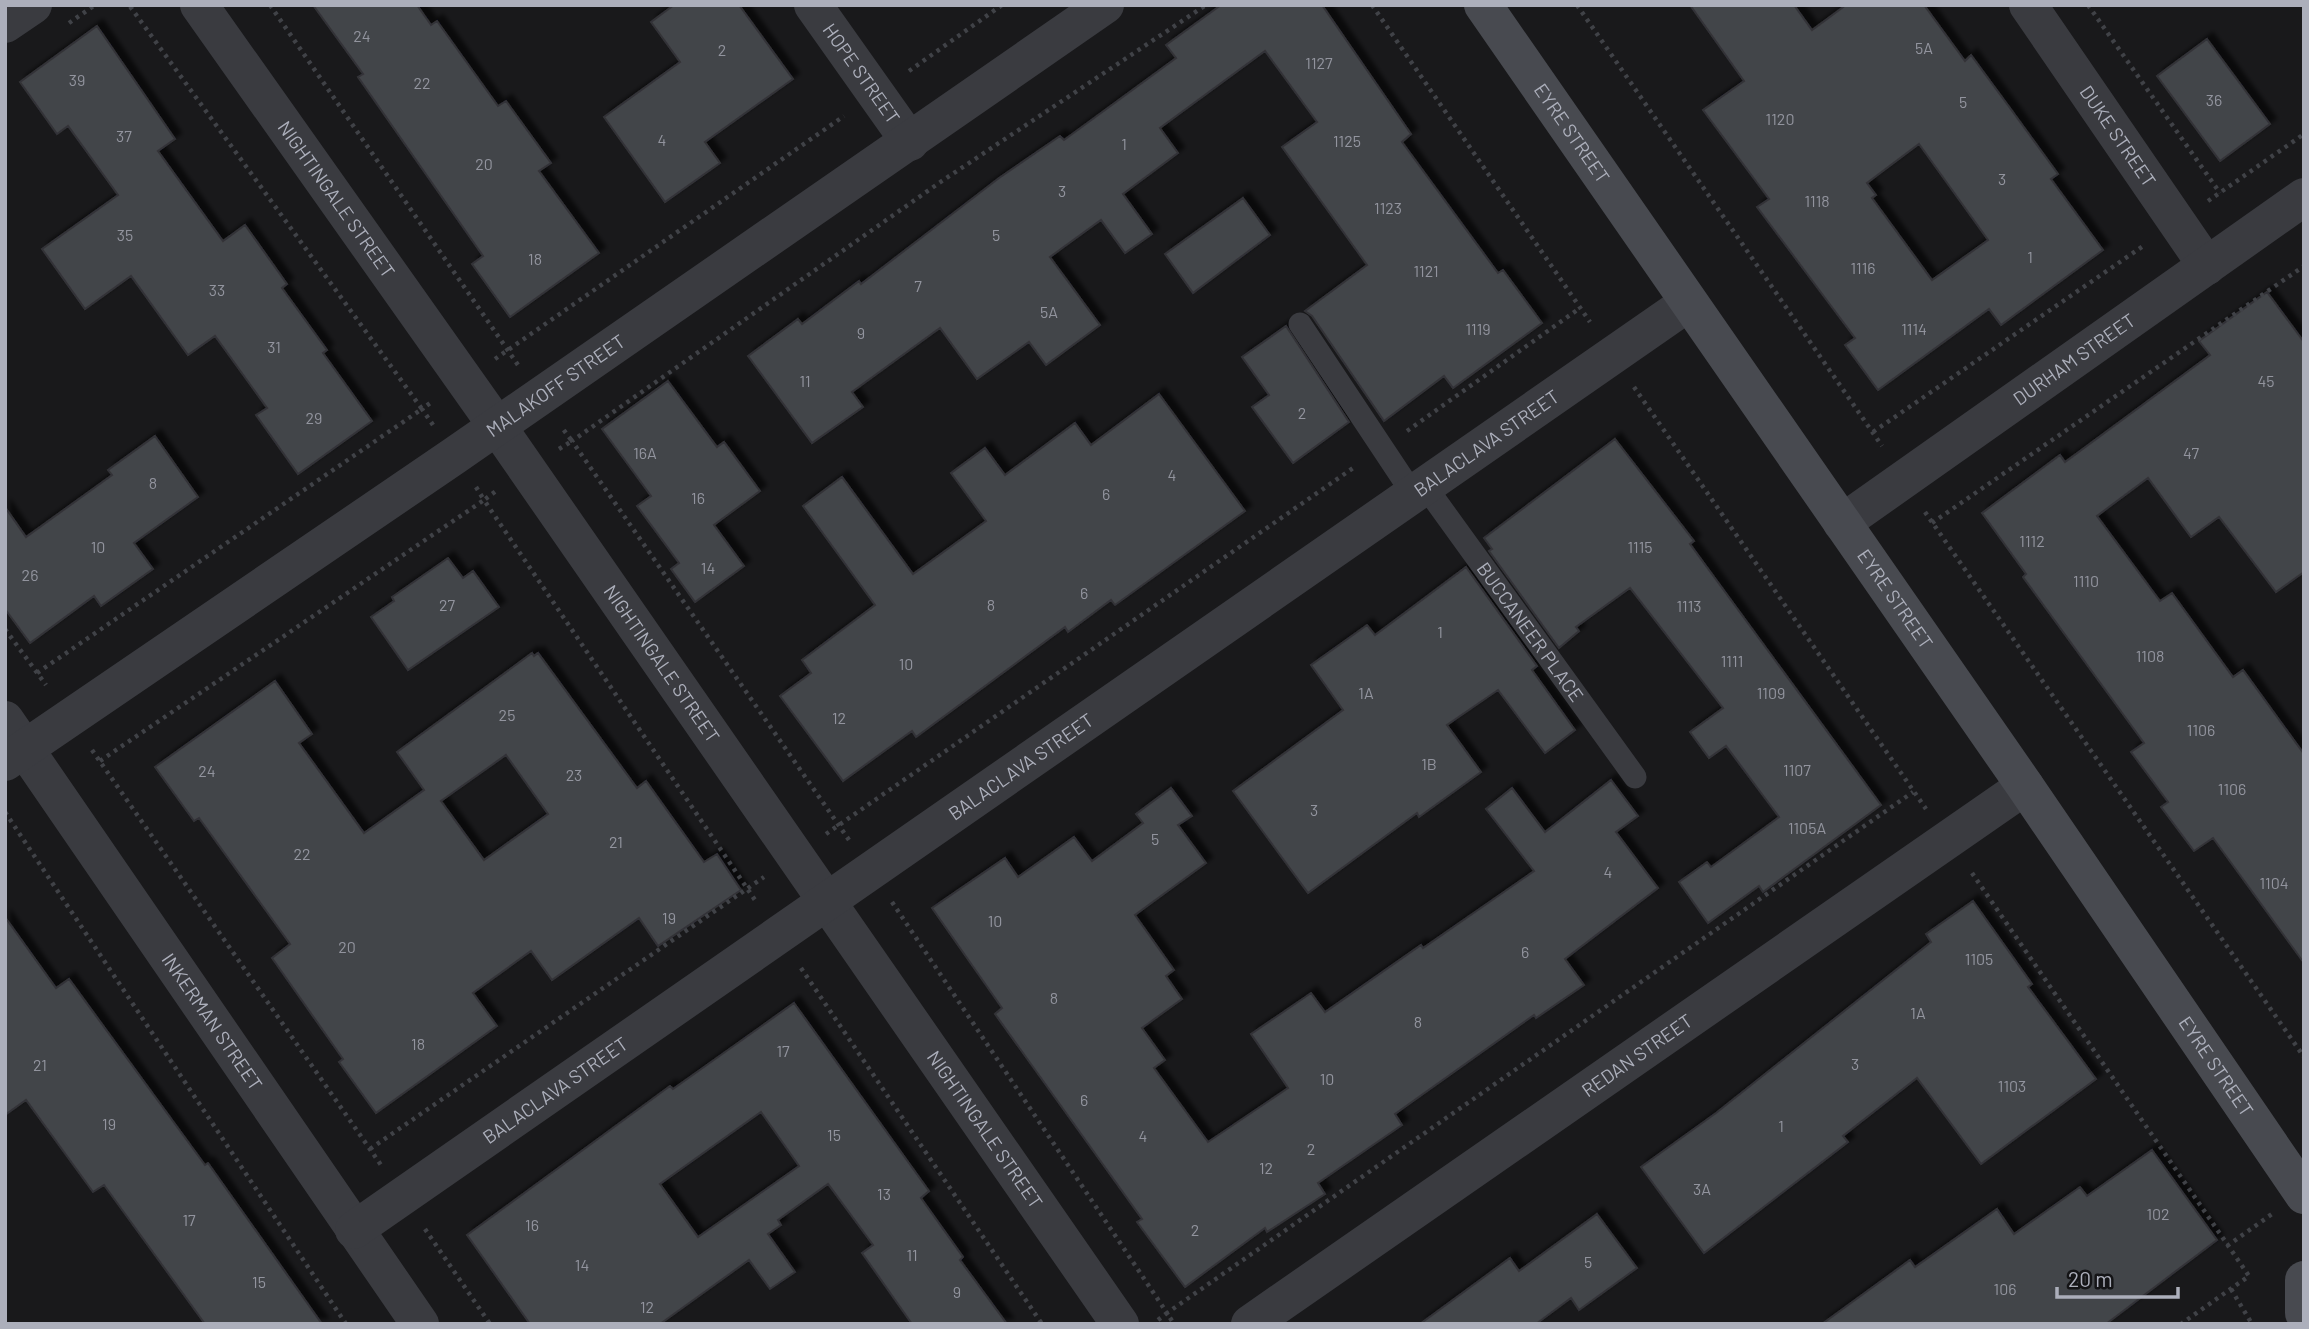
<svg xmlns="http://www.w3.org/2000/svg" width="2309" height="1329" font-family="Barlow,sans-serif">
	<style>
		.building { fill: #434448; stroke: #333337; stroke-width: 2; fill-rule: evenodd; filter: url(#shadow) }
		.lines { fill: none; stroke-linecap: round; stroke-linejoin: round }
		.path { stroke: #404247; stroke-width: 4.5; stroke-dasharray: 3.5 5; stroke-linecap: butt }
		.service { stroke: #3a3b40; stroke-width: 23 }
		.minor { stroke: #3a3b40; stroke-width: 38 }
		.secondary { stroke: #484a50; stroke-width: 38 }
		.labels { text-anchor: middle; stroke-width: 5; stroke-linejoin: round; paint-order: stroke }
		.number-label { font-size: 16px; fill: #92949e }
		.street-label { font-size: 19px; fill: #acafbb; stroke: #141416 }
	</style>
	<defs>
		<filter id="shadow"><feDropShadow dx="6" dy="-6" stdDeviation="2" flood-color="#0009"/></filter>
	</defs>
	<rect width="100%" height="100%" fill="#19191b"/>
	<path class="building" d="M313,5h104l14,20 6,-4 61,85 8,-5 45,62 -12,8 60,82 -89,64 -38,-53 11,-8 -125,-179 5,-3z
		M674,5h65l54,74 -88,63 15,21 -55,39 -61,-85 76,-55 -29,-40z
		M1221,5h101l89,129 -9,8 96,131 5,-3 39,53 -89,65 -9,-12 -60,45 -72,-105 -7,-5 62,-46 -85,-118 35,-25 -52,-71 -105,77 18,25 -55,41 29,40 -27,19 -24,-33 -51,37 50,68 -54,40 -17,-23 -52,37 -37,-51 -88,64 11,15 -51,36 -64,-87 50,-37 4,5 57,-43 2,3 138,-106 61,-42 4,4 112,-82 -10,-13z
		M1690,5h104l18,25 34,-25h78l41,56 6,-6 39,53 48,66 -7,5 52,71 -102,75 -12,-16 -111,81 -33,-45 10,-7 -98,-131 12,-8 -66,-89 41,-29zM1919,144l69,96 -56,40 -60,-82 4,-3 -9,-12z
		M97,26l78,113 -17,12 65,90 22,-16 42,59 -5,4 45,62 -4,3 49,68 -74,53 -42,-59 11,-7 -52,-72 -27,19 -57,-79 -46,33 -43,-60 76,-54 -50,-69 -11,8 -37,-52z
		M2207,39l63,85 -50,37 -63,-85z
		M1243,198l27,37 -77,58 -28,-39z
		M2267,292l37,50v230l-28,20 -57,-75 -28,20 -43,-59 -51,38 63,85 12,-8 61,84 10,-7 61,84v209l-91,-125 -19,13 -33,-44 7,-5 -37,-50 13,-9 -121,-166 3,-3 -44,-61 78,-58 5,7 145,-107 -11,-14z
		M1286,326l63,96 -56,41 -41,-56 17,-12 -27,-38z
		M668,381l49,66 7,-5 36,49 -46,34 30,41 -49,36 -24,-33 8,-6 -42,-57 14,-10 -49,-67z
		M1159,394l86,117 -130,94 -4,-5 -43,32 -3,-5 -149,110 -4,-6 -69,50 -63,-85 31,-23 -9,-13 73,-55 -72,-99 39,-29 71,97 73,-53 -35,-48 34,-25 20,27 70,-52 16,22z
		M155,436l43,61 -64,46 19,26 -52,37 -7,-10 -64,47 -25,-34v-102l21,30 86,-62 -4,-5z
		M1615,439l79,102 -4,3 191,261 -118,87 -4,-6 -51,37 -29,-41 28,-20 4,5 68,-50 -53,-71 -17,12 -19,-26 33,-24 -93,-120 -54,39 3,4 -20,17 -70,-97 3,-2 -8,-11z
		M448,558l15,20 10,-7 26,36 -91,63 -37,-53 23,-16 -2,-4z
		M1466,567l71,99 -5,4 43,60 -30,23 -47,-63 -51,35 34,47 -62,45 -2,-4 -109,80 -75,-102 110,-81 -32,-45 56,-40 8,10z
		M532,653l2,3 4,-3 99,135 9,-7 58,81 13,-8 24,36 -83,56 -19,-28 -87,62 -21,-29 -58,42 24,33 -121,87 -37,-51 4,-3 -71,-101 18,-14 -91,-126 -5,3 -39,-54 120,-86 37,53 -13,9 65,90 60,-43 -27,-38zM506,755l42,59 -64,46 -43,-59z
		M1611,780l27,36 -22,16 42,56 -93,71 19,26 -48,33 -2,-3 -139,99 7,11 -84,58 7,11 -58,38 -2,-4 -80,59 -48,-65 5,-3 -147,-205 7,-6 -70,-100 73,-50 13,19 56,-40 18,24 51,-38 -7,-9 35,-26 21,28 -14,9 28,38 -71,52 39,55 -8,6 16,23 -40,29 23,32 -11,8 54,74 80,-54 -37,-54 60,-41 14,19 96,-67 2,3 111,-77 -48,-62 26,-21 33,44z
		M1973,901l59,83 -4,3 68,92 -115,85 -64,-86 -74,58 5,6 -144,111 -63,-86 75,-54 215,-171 -5,-8z
		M5,917l51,71 13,-9 136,186 3,-2 114,161h-117l-101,-139 -11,7 -67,-92 -21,15z
		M794,1003l135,188 -8,7 42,59 -3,3 47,64h-95l-50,-71 11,-8 -45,-61 -50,36 3,5 -13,9 27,38 -25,17 -21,-29 -89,64h-130l-63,-89 203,-149 3,3zM761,1112l38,54 -101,71 -38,-53z
		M2152,1150l65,90 -111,84h-284l88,-64 5,7 82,-58 17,25 66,-47 7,9z
		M1597,1214l40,54 -58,42 -8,-12 -35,26h-116l90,-66 9,13z"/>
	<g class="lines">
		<path class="path" d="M270,5l248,360
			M1372,5l218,317
			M1577,5l305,441
			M2088,5l132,188
			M69,23l26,-18
			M909,71l93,-66
			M2208,201l96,-67
			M495,359l349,-243
			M1634,387l292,422
			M433,425l-11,-16 11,-8
			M1407,431l173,-123
			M1873,432l273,-188
			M559,449l13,-8 -9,-12
			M476,487l8,13 12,-9
			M1925,512l379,545
			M1932,523l372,-257
			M5,629l41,56
			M37,673l385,-264 -293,-404
			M92,750l289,415
			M100,761l384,-261 273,403
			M5,812l341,512
			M826,834l530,-368
			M849,840l-277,-399 367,-258 267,-178
			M1972,873l277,403 -68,48
			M892,902l275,411 746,-521
			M801,968l241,356
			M370,1149l394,-272
			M425,1229l65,95
			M2227,1246l45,-32
			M2231,1289l21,35
			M1158,1320l9,-7 7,11"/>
		<g class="service">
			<path d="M1300,324l113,170"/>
			<path id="s1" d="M1425,486l210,291"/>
		</g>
		<g class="minor">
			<path id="s2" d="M199,5l298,421 623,898"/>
			<path id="s3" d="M813,5l97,137"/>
			<path id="s4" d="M2028,5l179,261"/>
			<path d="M5,24l28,-19"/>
			<path id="s5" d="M1842,523l462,-326"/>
			<path id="s6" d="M5,720l415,604"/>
			<path id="s7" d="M5,762l449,-306 651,-451"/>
			<path id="s8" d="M354,1230l1334,-927"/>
			<path id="s9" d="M1250,1324l775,-538"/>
		</g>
		<g class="secondary">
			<path id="s10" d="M1483,5l542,781 279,409"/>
			<path d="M2304,1280v33"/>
		</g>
	</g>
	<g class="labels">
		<g class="number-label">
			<text x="362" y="42">24</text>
			<text x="1924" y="54">5A</text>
			<text x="722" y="56">2</text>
			<text x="1319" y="69">1127</text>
			<text x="77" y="86">39</text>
			<text x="422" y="89">22</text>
			<text x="2214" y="106">36</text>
			<text x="1963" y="108">5</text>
			<text x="1780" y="125">1120</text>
			<text x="124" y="142">37</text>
			<text x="662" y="146">4</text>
			<text x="1347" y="147">1125</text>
			<text x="1124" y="150">1</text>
			<text x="484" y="170">20</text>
			<text x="2002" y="185">3</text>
			<text x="1062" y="197">3</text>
			<text x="1817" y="207">1118</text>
			<text x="1388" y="214">1123</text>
			<text x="125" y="241">35</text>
			<text x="996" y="241">5</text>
			<text x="2030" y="263">1</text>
			<text x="535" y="265">18</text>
			<text x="1863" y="274">1116</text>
			<text x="1426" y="277">1121</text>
			<text x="918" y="292">7</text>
			<text x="217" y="296">33</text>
			<text x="1049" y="318">5A</text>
			<text x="1478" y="335">1119</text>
			<text x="1914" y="335">1114</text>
			<text x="861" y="339">9</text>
			<text x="274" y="353">31</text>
			<text x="805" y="387">11</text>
			<text x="2266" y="387">45</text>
			<text x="1302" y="419">2</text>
			<text x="314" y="424">29</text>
			<text x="645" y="459">16A</text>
			<text x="2191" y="459">47</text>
			<text x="1172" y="481">4</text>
			<text x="153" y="489">8</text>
			<text x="1106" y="500">6</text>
			<text x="698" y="504">16</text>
			<text x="2032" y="547">1112</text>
			<text x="98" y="553">10</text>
			<text x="1640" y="553">1115</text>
			<text x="708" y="574">14</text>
			<text x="30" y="581">26</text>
			<text x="2086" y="587">1110</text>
			<text x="1084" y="599">6</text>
			<text x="447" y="611">27</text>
			<text x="991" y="611">8</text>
			<text x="1689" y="612">1113</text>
			<text x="1440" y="638">1</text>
			<text x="2150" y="662">1108</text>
			<text x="1732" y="667">1111</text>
			<text x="906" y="670">10</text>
			<text x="1366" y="699">1A</text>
			<text x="1771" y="699">1109</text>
			<text x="507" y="721">25</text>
			<text x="839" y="724">12</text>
			<text x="2201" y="736">1106</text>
			<text x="1429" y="770">1B</text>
			<text x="1797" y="776">1107</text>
			<text x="207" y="777">24</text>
			<text x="574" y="781">23</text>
			<text x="2232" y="795">1106</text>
			<text x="1314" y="816">3</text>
			<text x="1807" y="834">1105A</text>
			<text x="1155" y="845">5</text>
			<text x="616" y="848">21</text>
			<text x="302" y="860">22</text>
			<text x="1608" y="878">4</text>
			<text x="2274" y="889">1104</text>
			<text x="669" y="924">19</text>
			<text x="995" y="927">10</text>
			<text x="347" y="953">20</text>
			<text x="1525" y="958">6</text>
			<text x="1979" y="965">1105</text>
			<text x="1054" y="1004">8</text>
			<text x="1918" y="1019">1A</text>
			<text x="1418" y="1028">8</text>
			<text x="418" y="1050">18</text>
			<text x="783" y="1057">17</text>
			<text x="1855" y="1070">3</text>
			<text x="40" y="1071">21</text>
			<text x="1327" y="1085">10</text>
			<text x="2012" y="1092">1103</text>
			<text x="1084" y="1106">6</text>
			<text x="109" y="1130">19</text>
			<text x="1781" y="1132">1</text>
			<text x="834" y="1141">15</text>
			<text x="1143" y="1142">4</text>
			<text x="1311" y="1155">2</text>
			<text x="1266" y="1174">12</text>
			<text x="1702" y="1195">3A</text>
			<text x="884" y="1200">13</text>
			<text x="2158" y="1220">102</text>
			<text x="189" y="1226">17</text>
			<text x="532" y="1231">16</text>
			<text x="1195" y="1236">2</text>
			<text x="912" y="1261">11</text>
			<text x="1588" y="1268">5</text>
			<text x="582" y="1271">14</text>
			<text x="259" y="1288">15</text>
			<text x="2005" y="1295">106</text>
			<text x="957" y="1298">9</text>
			<text x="647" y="1313">12</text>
		</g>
		<g class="street-label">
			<text dy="7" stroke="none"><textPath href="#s3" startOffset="84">HOPE STREET</textPath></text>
			<text dy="7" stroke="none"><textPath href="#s10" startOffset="156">EYRE STREET</textPath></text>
			<text dy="7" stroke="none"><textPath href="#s4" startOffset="159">DUKE STREET</textPath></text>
			<text dy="7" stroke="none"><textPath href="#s2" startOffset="238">NIGHTINGALE STREET</textPath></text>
			<text dy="7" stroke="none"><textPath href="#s5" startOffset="284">DURHAM STREET</textPath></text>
			<text dy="7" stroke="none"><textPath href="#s7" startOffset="667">MALAKOFF STREET</textPath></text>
			<text dy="7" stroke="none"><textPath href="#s8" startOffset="1379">BALACLAVA STREET</textPath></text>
			<text dy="7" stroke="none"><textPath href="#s10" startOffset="723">EYRE STREET</textPath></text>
			<text dy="7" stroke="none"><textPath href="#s1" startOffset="180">BUCCANEER PLACE</textPath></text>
			<text dy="7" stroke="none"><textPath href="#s2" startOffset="805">NIGHTINGALE STREET</textPath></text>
			<text dy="7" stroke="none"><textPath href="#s8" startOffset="812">BALACLAVA STREET</textPath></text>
			<text dy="7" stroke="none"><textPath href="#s6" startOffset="366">INKERMAN STREET</textPath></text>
			<text dy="7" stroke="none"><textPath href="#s9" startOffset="471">REDAN STREET</textPath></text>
			<text dy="7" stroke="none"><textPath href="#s10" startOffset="1290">EYRE STREET</textPath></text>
			<text dy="7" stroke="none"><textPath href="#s8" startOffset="245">BALACLAVA STREET</textPath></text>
			<text dy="7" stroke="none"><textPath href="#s2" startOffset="1372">NIGHTINGALE STREET</textPath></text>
		</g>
	</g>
	<rect width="2309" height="1329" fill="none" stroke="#acafbb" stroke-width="14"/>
	<path d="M2057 1287v10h121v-10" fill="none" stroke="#acafbb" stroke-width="3.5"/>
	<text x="2068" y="1287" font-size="21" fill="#acafbb" stroke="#141416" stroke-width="5" paint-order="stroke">20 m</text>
</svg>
